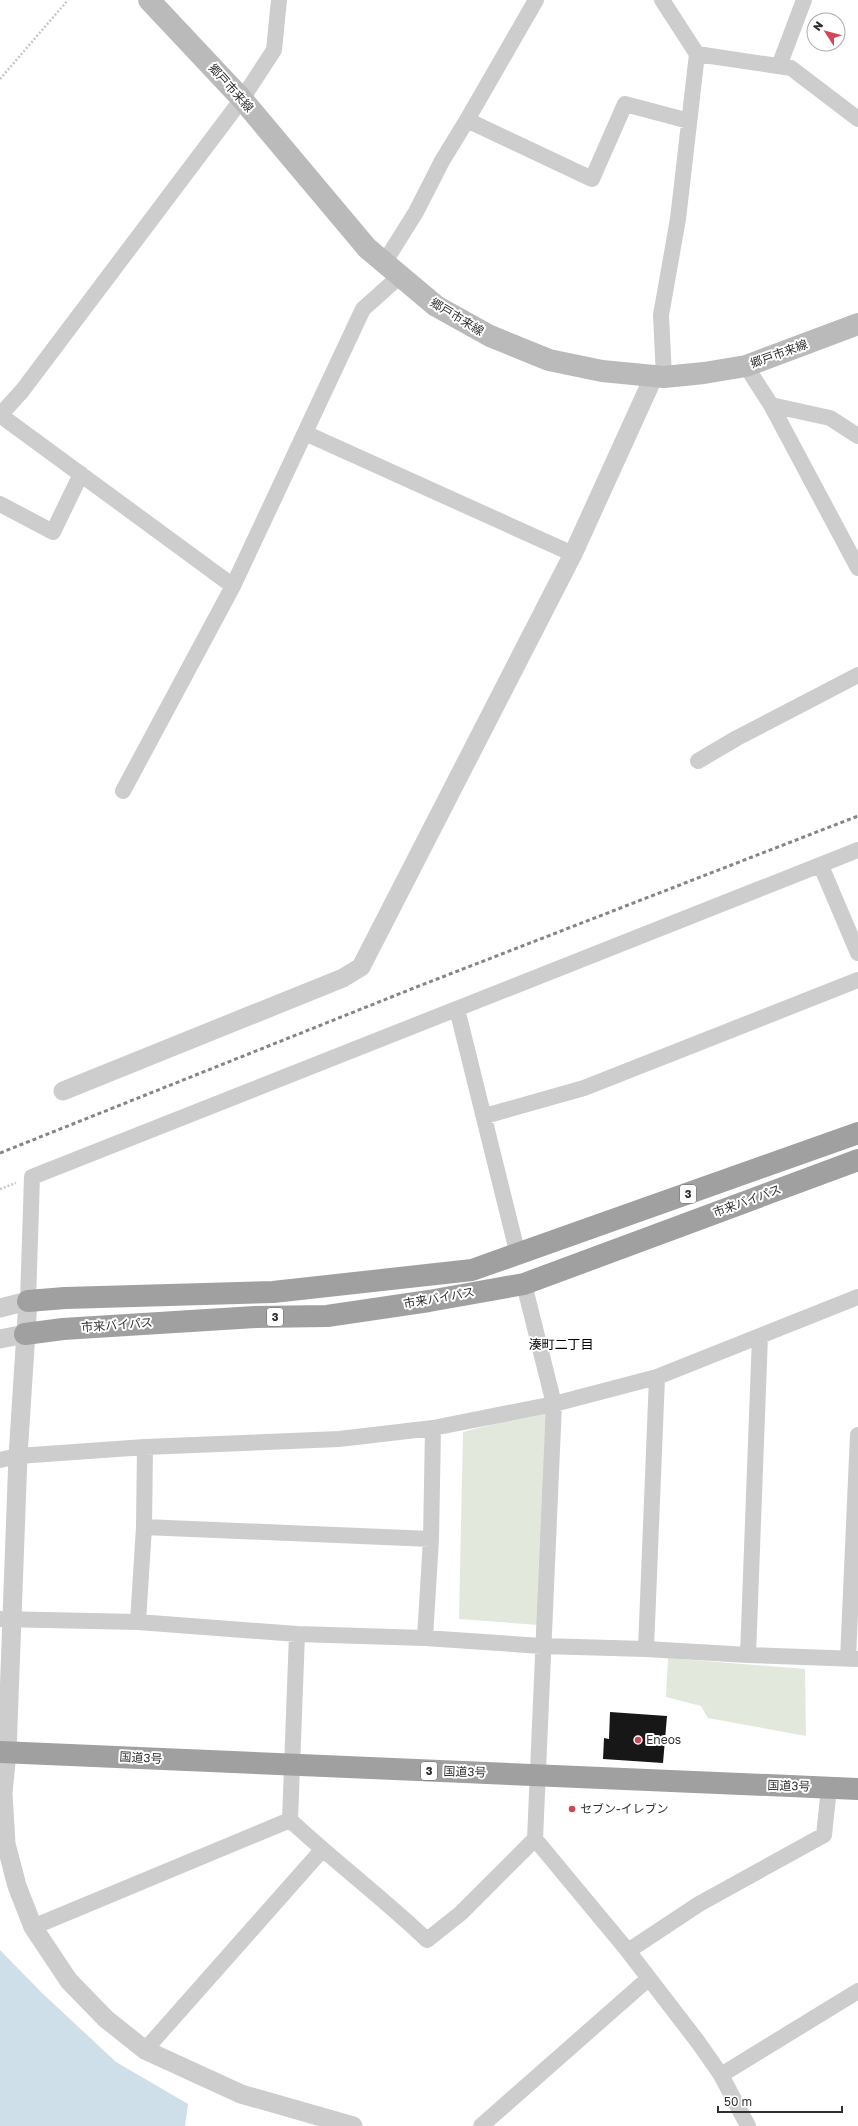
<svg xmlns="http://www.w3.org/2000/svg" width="858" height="2126" font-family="'Golos Text','Noto Sans JP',sans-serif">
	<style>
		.green { fill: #e3e8dc }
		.water { fill: #cedfe9 }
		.building { fill: #171717 }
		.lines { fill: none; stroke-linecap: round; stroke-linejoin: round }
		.path { stroke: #c7c7c7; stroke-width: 2.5; stroke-dasharray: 2 2; stroke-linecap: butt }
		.minor { stroke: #cdcdcd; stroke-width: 16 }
		.tertiary { stroke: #cdcdcd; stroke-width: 19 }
		.secondary { stroke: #bababa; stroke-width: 22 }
		.trunk { stroke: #a0a0a0; stroke-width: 22 }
		.rail { stroke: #858585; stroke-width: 3; stroke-dasharray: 4 3; stroke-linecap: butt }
		.poi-dot { fill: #d34653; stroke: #fff; stroke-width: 1.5 }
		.labels { text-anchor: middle; stroke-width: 4; stroke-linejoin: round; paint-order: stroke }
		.shield { fill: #fff; stroke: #6e6e6e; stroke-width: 1 }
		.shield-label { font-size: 11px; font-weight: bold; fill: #303030 }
		.street-label { font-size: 12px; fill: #303030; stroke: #fff }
		.poi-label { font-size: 12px; fill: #303030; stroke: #fff; text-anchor: start }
		.neighbourhood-label { font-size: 13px; fill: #000; stroke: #fff }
	</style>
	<rect width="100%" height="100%" fill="#fff"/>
	<path class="green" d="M548,1410l-10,215 -79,-6 4,-187z
		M668,1658l137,11 1,67 -98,-18 -7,-12 -35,-9z"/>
	<path class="water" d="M0,1950l41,42 75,70 72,42 -3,22h-185z"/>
	<path class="building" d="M610,1712l57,4 -4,47 -60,-4 1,-21 5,1z"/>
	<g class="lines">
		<path class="path" d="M0,79l68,-79
			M0,1189l16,-6"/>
		<path class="minor" d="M662,0l35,54 -19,165 -17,96 3,62
			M697,54l94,14 67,51
			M779,66l25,-66
			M467,120l125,59 33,-75 64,17
			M384,263l32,-51 26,-51 25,-41 69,-120
			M746,366l25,39 87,163
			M771,405l59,13 28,18
			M0,415l22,-24 220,-292 32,-49 5,-50
			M0,415l233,171
			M305,433l268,121
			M0,504l53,28 28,-58
			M698,761l39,-23 121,-63
			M123,791l110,-205 130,-277 37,-33
			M821,866l37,87
			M457,1009l61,246
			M485,1116l99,-28 274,-108
			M524,1284l30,120 -19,435 93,112 70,91 23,33 27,51
			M28,1301l4,-124 826,-327
			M0,1460l18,-4 127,-9 194,-8 94,-11 121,-24 103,-27 201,-80
			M144,1527l287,12
			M0,1619l138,3 159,12 128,4 117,8 104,3 102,6 110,4
			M138,1622l6,-95 1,-80
			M297,1634l-7,186c45,42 93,78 137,120l34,-27 74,-74
			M425,1638l6,-99 2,-111
			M646,1649l11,-272
			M748,1655l12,-319
			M848,1659l10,-224
			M33,1927l257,-107
			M628,1951l71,-47 125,-69 5,-47
			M145,2050l177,-200
			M721,2075l137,-84
			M481,2126l167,-147"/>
		<path class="tertiary" d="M63,1091l280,-113 18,-11 212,-413 81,-178
			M0,1308l28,-7 -10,155 -11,296 -4,41 3,51 11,42 16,41 36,54 37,38 39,31 96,44 112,32
			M0,1339l25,-5"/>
		<path class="secondary" d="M149,0l93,99 125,149 69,58 54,30 59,24 53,11 62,6 40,-4 42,-7 112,-42"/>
		<path class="trunk" d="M28,1301l37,-3 208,-6 199,-22 386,-137
			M25,1334l38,-5 192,-12 72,-1 102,-15 95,-17 334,-124
			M0,1752l858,37"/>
		<path class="rail" d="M0,1153l419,-167 439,-170"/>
	</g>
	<g class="poi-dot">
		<circle cx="638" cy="1740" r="4"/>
		<circle cx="572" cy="1809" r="4"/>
	</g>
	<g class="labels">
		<g class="shield">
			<rect x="680" y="1185" width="16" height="18" rx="3"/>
			<rect x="267" y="1308" width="16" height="18" rx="3"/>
			<rect x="421" y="1762" width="16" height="18" rx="3"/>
		</g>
		<g class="shield-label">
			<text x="688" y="1198">3</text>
			<text x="275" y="1321">3</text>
			<text x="429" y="1775">3</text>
		</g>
		<g class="street-label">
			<text transform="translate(231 88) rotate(48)" y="4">郷戸市来線</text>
			<text transform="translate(457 317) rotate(31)" y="4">郷戸市来線</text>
			<text transform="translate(779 354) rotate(-20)" y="4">郷戸市来線</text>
			<text transform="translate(747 1201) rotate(-20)" y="4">市来バイパス</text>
			<text transform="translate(439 1298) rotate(-10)" y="4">市来バイパス</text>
			<text transform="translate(117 1325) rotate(-4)" y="4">市来バイパス</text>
			<text transform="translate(141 1758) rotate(3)" y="4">国道3号</text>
			<text transform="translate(465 1772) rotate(2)" y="4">国道3号</text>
			<text transform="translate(789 1786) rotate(2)" y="4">国道3号</text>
		</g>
		<g class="poi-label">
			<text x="646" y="1744">Eneos</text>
			<text x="580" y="1813">セブン-イレブン</text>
		</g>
		<g class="neighbourhood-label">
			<text x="561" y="1349">湊町二丁目</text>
		</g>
	</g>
	<g transform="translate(826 32) rotate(306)"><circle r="19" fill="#ffffff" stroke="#acacac"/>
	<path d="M0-3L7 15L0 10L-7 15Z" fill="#d34653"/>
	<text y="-6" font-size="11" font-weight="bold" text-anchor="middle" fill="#303030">N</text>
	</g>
	<path d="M718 2106v6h124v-6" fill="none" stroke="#303030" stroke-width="2"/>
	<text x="724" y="2106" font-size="12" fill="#303030" stroke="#ffffff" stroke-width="3" paint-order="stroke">50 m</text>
</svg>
